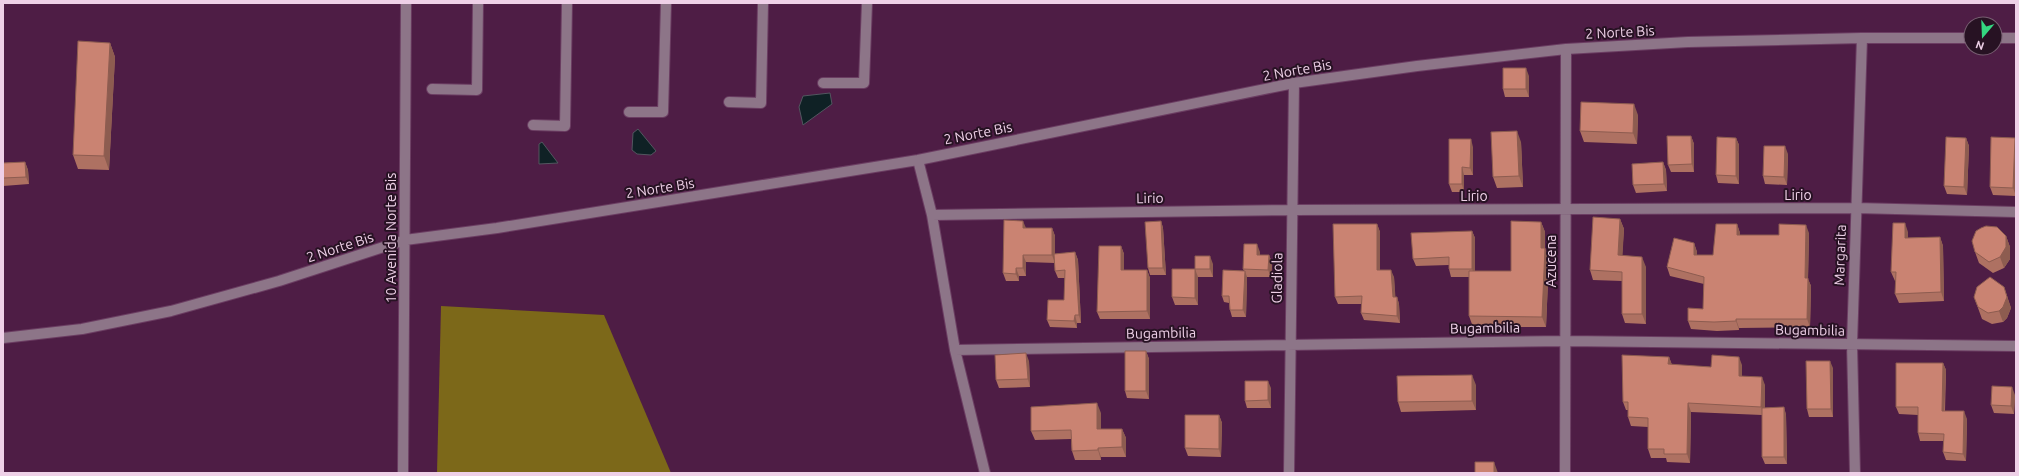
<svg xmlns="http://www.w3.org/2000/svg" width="2019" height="476" font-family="Ubuntu,sans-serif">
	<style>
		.forest { fill: #7c6819 }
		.water { fill: #0f2125; stroke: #52565f }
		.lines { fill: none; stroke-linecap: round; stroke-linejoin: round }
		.minor-casing { stroke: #6b3d62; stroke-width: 12 }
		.minor { stroke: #8d7588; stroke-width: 10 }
		.wall { fill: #ae7162 }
		.shaded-wall { fill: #8d5c50 }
		.building { fill: #ca8372; stroke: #8d5c50 }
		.labels { text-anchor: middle; stroke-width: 4; stroke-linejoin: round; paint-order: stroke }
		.street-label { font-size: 14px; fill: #eed0e7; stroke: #271223 }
	</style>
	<rect width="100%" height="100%" fill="#4e1d45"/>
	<path class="forest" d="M441,306l163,9 67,158h-234z"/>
	<path class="water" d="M830,93l2,11 -29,21 -4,-18 4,-11z
		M638,129l18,22 -5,4 -14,-1 -5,-4 1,-17z
		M542,142l16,21 -19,1v-20z"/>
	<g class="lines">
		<defs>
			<path id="minor" d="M1995,38h21
				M823,83h41l3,-80
				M432,89l45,1 1,-87
				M729,102l32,1 2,-100
				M629,112h34l3,-109
				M533,125l32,1 2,-123
				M918,160l14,55 23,135 30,123
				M932,215l359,-5 565,-2 160,4
				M3,338l79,-9 89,-18 108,-30 126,-41 92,-12 421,-68 376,-77 123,-17 149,-17 122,-7 174,-4h109
				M955,350l611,-9 450,5
				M403,473l3,-470
				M1289,473l5,-390
				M1565,473l1,-424
				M1855,473l-3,-129 10,-306"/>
		</defs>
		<use href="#minor" class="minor-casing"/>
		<use href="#minor" class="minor"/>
	</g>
	<path class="wall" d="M110,43l5,14 -6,113 -31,-1 -5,-14z
		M1529,76v21h-24l-2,-8z
		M1638,115l-1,29 -53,-2 -4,-11z
		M1691,136l3,8v28h-23l-3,-7z
		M1736,138l3,7v39l-21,-1 -2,-8z
		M1966,138l3,8 -2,49 -20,-1 -3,-8z
		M2015,138l1,3v55l-23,-1 -3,-8z
		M1521,142l2,45 -26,1 -4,-11z
		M1473,147v28h-9v17h-12l-3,-8z
		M1788,154l-1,31 -22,-1 -2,-8z
		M25,162l3,8 1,14 -26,2v-23z
		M1663,162l3,8 1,21 -31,2 -3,-8z
		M1620,219l4,10 -2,27 24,11v57l-21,-1 -3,-9v-33l-29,-1 -3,-10z
		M1161,221l2,7 3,47h-16l-2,-7z
		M1541,222l4,10v16l4,11 -3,68h-73l-4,-11v-39h-18l-2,-8v-4l-33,1 -3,-7 59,-28 3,7v33h36z
		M1377,224l3,8v38l14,7 1,20h2l2,7 1,19 -36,-3 -3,-7v-9h-23l-3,-7z
		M1737,224l3,9v2h39l30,-2 -1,46 3,7 -1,41 -71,1v2l-22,1 -26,-2 -3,-8 15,-12 1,-25 -34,-8 -3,-9 27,-24 3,9v3h16z
		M1026,228h26l3,8v18l20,-2 3,8 3,63h-4v5l-27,-1 -3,-7 17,-20 1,-22h-7l-3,-7v-8l-29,-1v14h-7v5h-13l-3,-8z
		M1908,232v6l32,-1 3,9 1,55 -45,2 -4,-9 1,-13h-1l-4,-9z
		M2006,236l4,11v12l-6,9 -11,5 -14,-10 -4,-11z
		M1121,246l3,8v16h23l3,8v41h-50l-3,-7z
		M1260,252v3h9l3,8 -1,14h-24l-1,40h-14l-2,-7 -1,-7 -5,-1 -2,-6 22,-25 -1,-2z
		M1213,264v13h-15v28h-23l-3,-8 23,-28z
		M2004,287l7,21 -4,10 -4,4 -11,2 -10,-5 -8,-22z
		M1146,351l3,8v40l-22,-1 -2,-7z
		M1669,357l3,8 39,2 31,-2v11l23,9v23l19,-1 2,8 1,49h-22l-3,-7v-42l-71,-3 -1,51 -23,-1 -1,-4h-15l-3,-9v-22l-17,-1 -3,-9v-7h-2l-3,-8z
		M1029,361l1,26 -31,1 -3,-8z
		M1943,363l3,7 -1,41 22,8 -1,42 -20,-1 -3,-8 1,-11h-24l-2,-8v-18l-19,-1 -3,-7z
		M1833,368v49h-24l-2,-8z
		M1476,385v25l-75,2 -3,-10z
		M1271,388v20h-24l-2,-7z
		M2015,395l-1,19 -20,-1 -3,-8z
		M1101,413v16h21l4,9v19h-25v3h-26l-3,-9 -1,-12 -36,1 -4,-9z
		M1219,415l3,8 -1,34 -33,-1 -3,-8z"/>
	<path class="shaded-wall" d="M110,43l5,14 -6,113 -5,-14z
		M1526,68l3,8v21l-3,-8z
		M1634,104l4,11 -1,29 -4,-11z
		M1517,131l4,11 2,45 -4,-11z
		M1691,136l3,8v28l-2,-8z
		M1736,138l3,7v39l-3,-8z
		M1966,138l3,8 -2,49 -3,-8z
		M2015,138l1,3v55l-3,-8z
		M1471,139l2,8v28l-3,-7z
		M1785,146l3,8 -1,31 -3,-8z
		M25,162l3,8 1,14 -3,-7z
		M1663,162l3,8 1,21 -3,-7z
		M1462,167l2,8v17l-2,-8z
		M1620,219l4,10 -2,36 -4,-10z
		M1023,221l3,7h-3z
		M1161,221l2,7 3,47 -3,-7z
		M1541,222l4,10v23v-7l4,11 -3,68 -4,-10z
		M1905,223l3,9v15l-3,-9z
		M1377,224l3,8v45l-3,-7z
		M1737,224l3,9v11l-3,-9z
		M1806,225l3,8 -1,46 3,7 -1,41 -3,-8 -2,-41z
		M1052,228l3,8v27l-3,-8z
		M1472,231l3,7v39l-3,-8z
		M2006,236l4,11v12l-6,9 -4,-11z
		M1940,237l3,9 1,55 -3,-9z
		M1694,243l3,9v12l-3,-9z
		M1257,244l3,8v10l-3,-7z
		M1121,246l3,8v24l-3,-8z
		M1075,252l3,8 3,63 -2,-8z
		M1023,255l3,7v14l-3,-8z
		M1269,255l3,8 -1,14 -3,-7z
		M1210,256l3,8v13l-3,-8z
		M1642,257l4,10v57l-4,-10z
		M1016,268l3,8v5l-3,-7z
		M1195,269l3,8v28l-3,-7z
		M1147,270l3,8v41l-3,-8z
		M1391,270l3,7 2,27 -3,-7z
		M1245,271l2,6 -1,40 -3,-7z
		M2004,287l7,21 -4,10 -4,4 -4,-11z
		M1397,297l2,7 1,19 -3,-7z
		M1075,315l2,8v5l-3,-7z
		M1736,319l3,9v2l-3,-9z
		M1146,351l3,8v40l-3,-8z
		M1026,353l3,8 1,26 -2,-8z
		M1669,357l3,8 -4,-1z
		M1739,357l3,8v19l-3,-8z
		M1830,361l3,7v49l-2,-8z
		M1943,363l3,7 -2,48 -2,-7z
		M1472,375l4,10v25l-4,-9z
		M1762,377l3,8v30l-4,-8z
		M1268,381l3,7v20l-3,-8z
		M2012,387l3,8 -1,19 -3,-8z
		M1097,403l4,10v26l-4,-10z
		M1688,403l3,9 -1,51 -3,-9z
		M1784,407l2,8 1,49 -3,-7z
		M1964,411l3,8 -1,42 -3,-7z
		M1219,415l3,8 -1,34 -2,-8z
		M1122,429l4,9v19l-4,-10z
		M1098,448l3,9v3l-3,-10z
		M1494,462l4,11h-4z"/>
	<path class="building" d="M78,41l32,2 -6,113 -31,-1z
		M1503,68h23v21h-23z
		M1581,102l53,2 -1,29 -53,-2z
		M1517,131l2,45 -26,1 -2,-45z
		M1667,136h24l1,28 -24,1z
		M1717,137l19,1v38l-20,-1z
		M1946,137l20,1 -2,49 -20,-1z
		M1991,137l24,1 -2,50 -23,-1z
		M1449,139h22l-1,29 -8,-1v17h-13z
		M1764,146h21l-1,31 -21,-1z
		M25,162l1,15 -23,1v-15z
		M1663,162l1,22 -31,1 -1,-21z
		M1593,217l27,2 -2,36 24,2v57h-20v-42l-32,-2z
		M1004,220l19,1v7h29v27h-29v13h-7v6l-13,-1z
		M1161,221l2,47h-15l-3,-46z
		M1511,221l30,1v26h4l-3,69 -73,-1v-45h42z
		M1893,223h12v15l35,-1 1,55 -46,2 1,-22h-5z
		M1333,224h44v46h14l2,27h4v19l-36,-3 1,-17 -27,1z
		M1716,224h21v11h42v-11l27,1 -1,53h3l-1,41h-71v2l-22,1 -26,-1v-13l15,1 1,-32 -37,-10 7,-29 20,5v12h19z
		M1986,226l11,1 9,9v11l-6,10 -11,5 -14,-10 -3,-11 4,-10 5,-3z
		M1472,231v38h-23v-12l-36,2 -2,-26z
		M1244,244h13v11h12l-1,15 -25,-1z
		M1099,246h22v24h26v41l-50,1z
		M1075,252l4,63h-4l-1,6 -27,-1 1,-20h16l1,-30 -10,1 -1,-17z
		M1195,256h15v13h-15z
		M1172,269h23v29l-23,-1z
		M1223,270l22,1 -2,39h-13l-1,-14h-7z
		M1990,277l14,10 3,10 -4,10 -4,4 -11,2 -10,-6 -4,-10 3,-10z
		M1125,351h21v40h-21z
		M1026,353l2,26 -32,1 -1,-25z
		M1622,355l47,2 -1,7 43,3 1,-12 27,2v19l23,1 -1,30 -73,-4 -1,51h-23v-5h-16v-31l-20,-1v-15h-5z
		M1806,361h24l1,48h-24z
		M1896,363h47l-1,48h22l-1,43 -20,-2 1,-18 -26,-1v-26h-22z
		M1472,375v26l-74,1 -1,-26z
		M1245,381h23v19l-23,1z
		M1992,386l20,1 -1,19 -20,-1z
		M1097,403v26h25v18l-24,1v2l-26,1 -1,-21 -40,1v-24z
		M1784,407v50h-22v-49z
		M1185,415h34v34l-34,-1z
		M1475,462h19v11h-19z"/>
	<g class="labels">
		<g class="street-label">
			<text transform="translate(1620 32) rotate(-3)" y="5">2 Norte Bis</text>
			<text transform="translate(1297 70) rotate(-10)" y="5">2 Norte Bis</text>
			<text transform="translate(978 133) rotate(-11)" y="5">2 Norte Bis</text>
			<text transform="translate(660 188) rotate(-9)" y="5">2 Norte Bis</text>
			<text x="1798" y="200">Lirio</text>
			<text x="1474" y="201">Lirio</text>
			<text transform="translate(1150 198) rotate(-1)" y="5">Lirio</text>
			<text transform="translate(391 238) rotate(-90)" y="5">10 Avenida Norte Bis</text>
			<text transform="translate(340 247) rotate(-18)" y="5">2 Norte Bis</text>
			<text transform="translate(1840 255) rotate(-88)" y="5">Margarita</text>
			<text transform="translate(1551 261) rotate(-90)" y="5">Azucena</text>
			<text transform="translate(1277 278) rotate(-89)" y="5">Gladiola</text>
			<text transform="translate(1485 328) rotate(-1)" y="5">Bugambilia</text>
			<text transform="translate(1810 330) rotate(1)" y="5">Bugambilia</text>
			<text transform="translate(1161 333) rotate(-1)" y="5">Bugambilia</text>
		</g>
	</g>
	<rect width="2019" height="476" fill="none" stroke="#eed0e7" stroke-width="8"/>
	<g transform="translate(1983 36) rotate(199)"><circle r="19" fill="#271223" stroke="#775e71"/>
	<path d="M0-3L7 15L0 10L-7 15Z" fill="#34d881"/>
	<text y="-6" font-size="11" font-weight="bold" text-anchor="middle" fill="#eed0e7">N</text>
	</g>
</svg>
